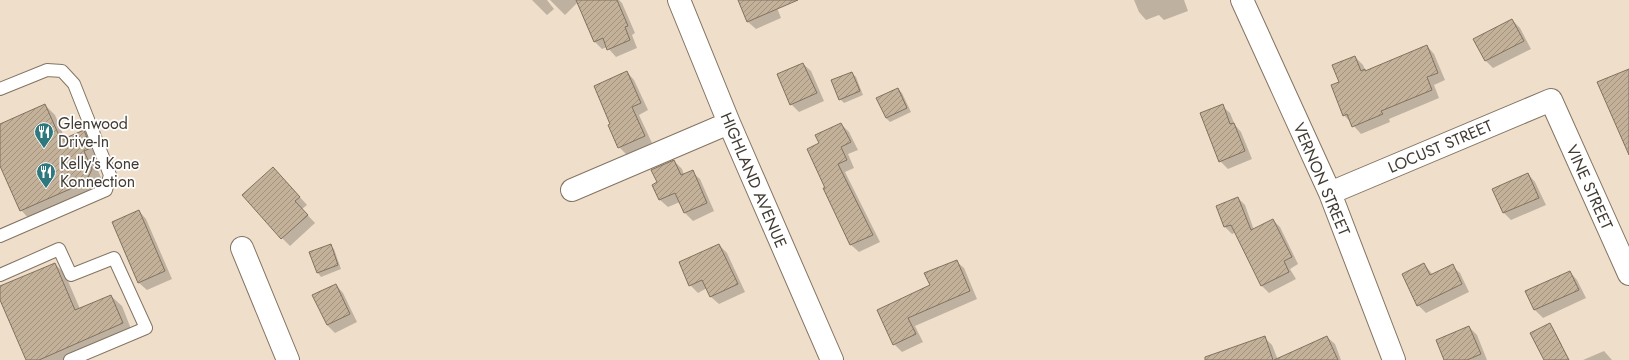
<svg xmlns="http://www.w3.org/2000/svg" width="1629" height="360" font-family="Jost,sans-serif">
	<style>
		.shadow { fill: #0003 }
		.building { fill: url(#building-hatch); stroke: #817260 }
		.lines { fill: none; stroke-linecap: round; stroke-linejoin: round }
		.service-casing { stroke: #837462; stroke-width: 14 }
		.minor-casing { stroke: #837462; stroke-width: 24 }
		.service { stroke: #fff; stroke-width: 12 }
		.minor { stroke: #fff; stroke-width: 22 }
		.labels { text-anchor: middle; stroke-width: 3.5; stroke-linejoin: round; paint-order: stroke }
		.poi-label { font-size: 16px; fill: #413b33; stroke: #fff; text-anchor: start }
		.street-label { font-size: 16px; fill: #413b33; stroke: #fff }
	</style>
	<defs>
		<pattern id="building-hatch" width="6" height="6" patternUnits="userSpaceOnUse"><rect width="6" height="6" fill="#c4b199"/><path d="M-1 1l2-2M0 6l6-6M5 7l2-2" fill="none" stroke="#a1917d"/></pattern>
	</defs>
	<rect width="100%" height="100%" fill="#efdec9"/>
	<path class="shadow" d="M532,0h15l7,9 -7,6z
		M550,0h69l3,3 13,30 -3,2 5,13 -21,9 -9,-10 -5,2 -8,-8 -16,-39 -13,13z
		M739,0h35l7,18 -25,11 -8,-7z
		M1134,0h50l4,11 -24,9 -5,-5 -13,5 -7,-8z
		M1512,20l8,8 11,21 -38,19 -7,-7z
		M1427,46l7,8 11,26 -11,5 5,13 -50,21 1,3 -29,12 -17,-19 -4,-33 15,-25 8,8 3,7z
		M803,64l8,7 13,30 -25,11 -8,-8z
		M627,72l7,8 14,30 -9,5 13,28 -25,12 -8,-8z
		M852,73l4,4 7,18 -19,8 -4,-4z
		M898,89l4,4 9,19 -21,10 -4,-4z
		M45,105l10,10 10,24 19,-8 10,10 7,17 -7,3 8,19 -6,11 -66,29 -9,-10 -21,-47v-38z
		M1222,106l8,7 5,12 6,7 11,27 -24,10 -8,-8z
		M841,124l8,8 9,18 -10,4 6,14 -9,4 35,70 -21,10 -8,-7 -26,-56 1,-1 -6,-45z
		M674,161l8,8 2,6 8,-3 8,7 14,32 -21,10 -8,-8 -5,-11 -12,5 -8,-7 -7,-15 5,-2z
		M1528,174l7,8 11,23 -35,15 -7,-7 -11,-24z
		M281,176l26,29 -5,4 13,14 -25,23 -8,-8z
		M1238,198l7,7 9,25 19,-10 7,7 18,37 -8,5 6,10 -27,14 -7,-7 -26,-54 -4,2 -7,-7 -8,-21z
		M139,211l7,8 26,60 -25,11 -8,-7 -26,-60z
		M330,245l4,4 7,20 -20,8 -3,-4z
		M719,245l8,8 18,39 -26,12 -8,-7 -4,-9 -9,5 -8,-8z
		M956,261l8,7 13,31 -62,27 8,16 -21,10 -8,-8 -15,-34 52,-24z
		M55,264l10,10 15,35 31,-13 11,10 11,28 -60,26h-46l-27,-63v-10z
		M1424,264l9,11 19,-9 8,7 9,19 -43,21 -8,-8z
		M1570,272l7,8 9,18 -43,20 -8,-8 -8,-19z
		M336,285l7,8 14,29 -22,11 -8,-8 -13,-30z
		M1549,324l4,4 9,17 -18,10z
		M1469,327l8,8 10,25h-42z
		M1327,337l8,7 6,16h-53z
		M1265,338l7,7 6,15h-46z
		M1604,351l8,9h-29z"/>
	<path class="building" d="M576,0h41l11,26 -3,1 5,13 -23,10 -4,-12 -9,4z
		M738,0h60l-51,22z
		M1512,19l12,22 -39,20 -12,-22z
		M1427,45l11,28 -11,4 5,13 -51,21 2,3 -31,13 -5,-13 -4,2 -12,-31 8,-3 -7,-17 23,-9 6,15 4,-2v2z
		M803,63l14,30 -27,12 -13,-31z
		M1629,69v86l-32,-73z
		M627,71l14,32 -9,4 13,29 -27,12 -10,-23 2,-1 -16,-38z
		M852,72l8,19 -21,9 -8,-20z
		M898,88l9,20 -21,10 -10,-20z
		M45,104l16,36 23,-10 7,18 -7,3 8,18 -6,13 -66,29 -20,-45v-42z
		M1223,104l7,20 4,-1 11,28 -26,11 -19,-49z
		M841,123l10,19 -10,5 6,13 -9,4 35,71 -23,10 -27,-57h2l-18,-39 12,-6 -4,-8z
		M674,160l7,15 12,-5 14,33 -23,10 -9,-20 -16,7 -7,-15 5,-3 -6,-12z
		M273,167l27,30 -5,4 13,14 -27,24 -39,-44z
		M1528,173l11,25 -36,15 -11,-24z
		M1238,197l13,33 22,-11 19,38 -8,4 5,11 -28,14 -30,-61 -7,2 -8,-21z
		M139,210l26,61 -27,12 -26,-61z
		M331,244l7,21 -21,8 -8,-21z
		M719,244l19,40 -28,13 -8,-17 -13,6 -10,-24z
		M957,260l13,31 -62,27 8,16 -23,11 -16,-35 53,-25 -6,-12z
		M55,263l20,47 36,-15 12,28 -84,37h-13l-26,-60v-14z
		M1424,263l6,12 23,-11 9,20 -45,22 -15,-32z
		M1570,271l9,19 -45,20 -9,-19z
		M336,284l14,30 -23,11 -15,-30z
		M1550,323l19,37h-25l-14,-27z
		M1469,326l12,28 -14,6h-23l-8,-20z
		M1265,336l8,24h-68v-3z
		M1327,336l11,24h-64z"/>
	<g class="lines">
		<defs>
			<path id="service" d="M0,89l47,-19 15,1 12,13 36,91 -4,15 -106,46
				M0,275l59,-26 12,26 43,-17 32,70 -76,32"/>
			<path id="minor" d="M679,0l50,123 103,237
				M1242,0l88,193 64,167
				M572,190l157,-67
				M1330,193l221,-93 78,174
				M242,248l46,112"/>
		</defs>
		<use href="#service" class="service-casing"/>
		<use href="#minor" class="minor-casing"/>
		<use href="#service" class="service"/>
		<use href="#minor" class="minor"/>
	</g>
	<defs>
		<symbol id="restaurant-pin" viewBox="-11 -11 22 30"><path d="M0 17L-7.5 6A9.5 9.5 0 1 1 7.5 6Z" fill="#2f787d" stroke="#fff"/><path d="M-5-6h1v4h1v-4h1v4h1v-4h1v5L-1.5 .5V6h-2V.5L-5-1ZM5-6V6H3V1.5H1.5Q1.5-4 5-6Z" fill="#fff"/></symbol>
	</defs>
	<g fill-rule="evenodd">
		<use href="#restaurant-pin" x="33" y="121" width="22" height="30"/>
		<use href="#restaurant-pin" x="35" y="161" width="22" height="30"/>
	</g>
	<g class="labels">
		<g class="poi-label">
			<text x="58" y="129">Glenwood<tspan x="58" dy="18">Drive-In</tspan></text>
			<text x="60" y="169">Kelly's Kone<tspan x="60" dy="18">Konnection</tspan></text>
		</g>
		<g class="street-label">
			<text transform="translate(1440 146) rotate(-23)" y="6">LOCUST STREET</text>
			<text transform="translate(1322 179) rotate(67)" y="6">VERNON STREET</text>
			<text transform="translate(754 180) rotate(67)" y="6">HIGHLAND AVENUE</text>
			<text transform="translate(1590 187) rotate(66)" y="6">VINE STREET</text>
		</g>
	</g>
</svg>
